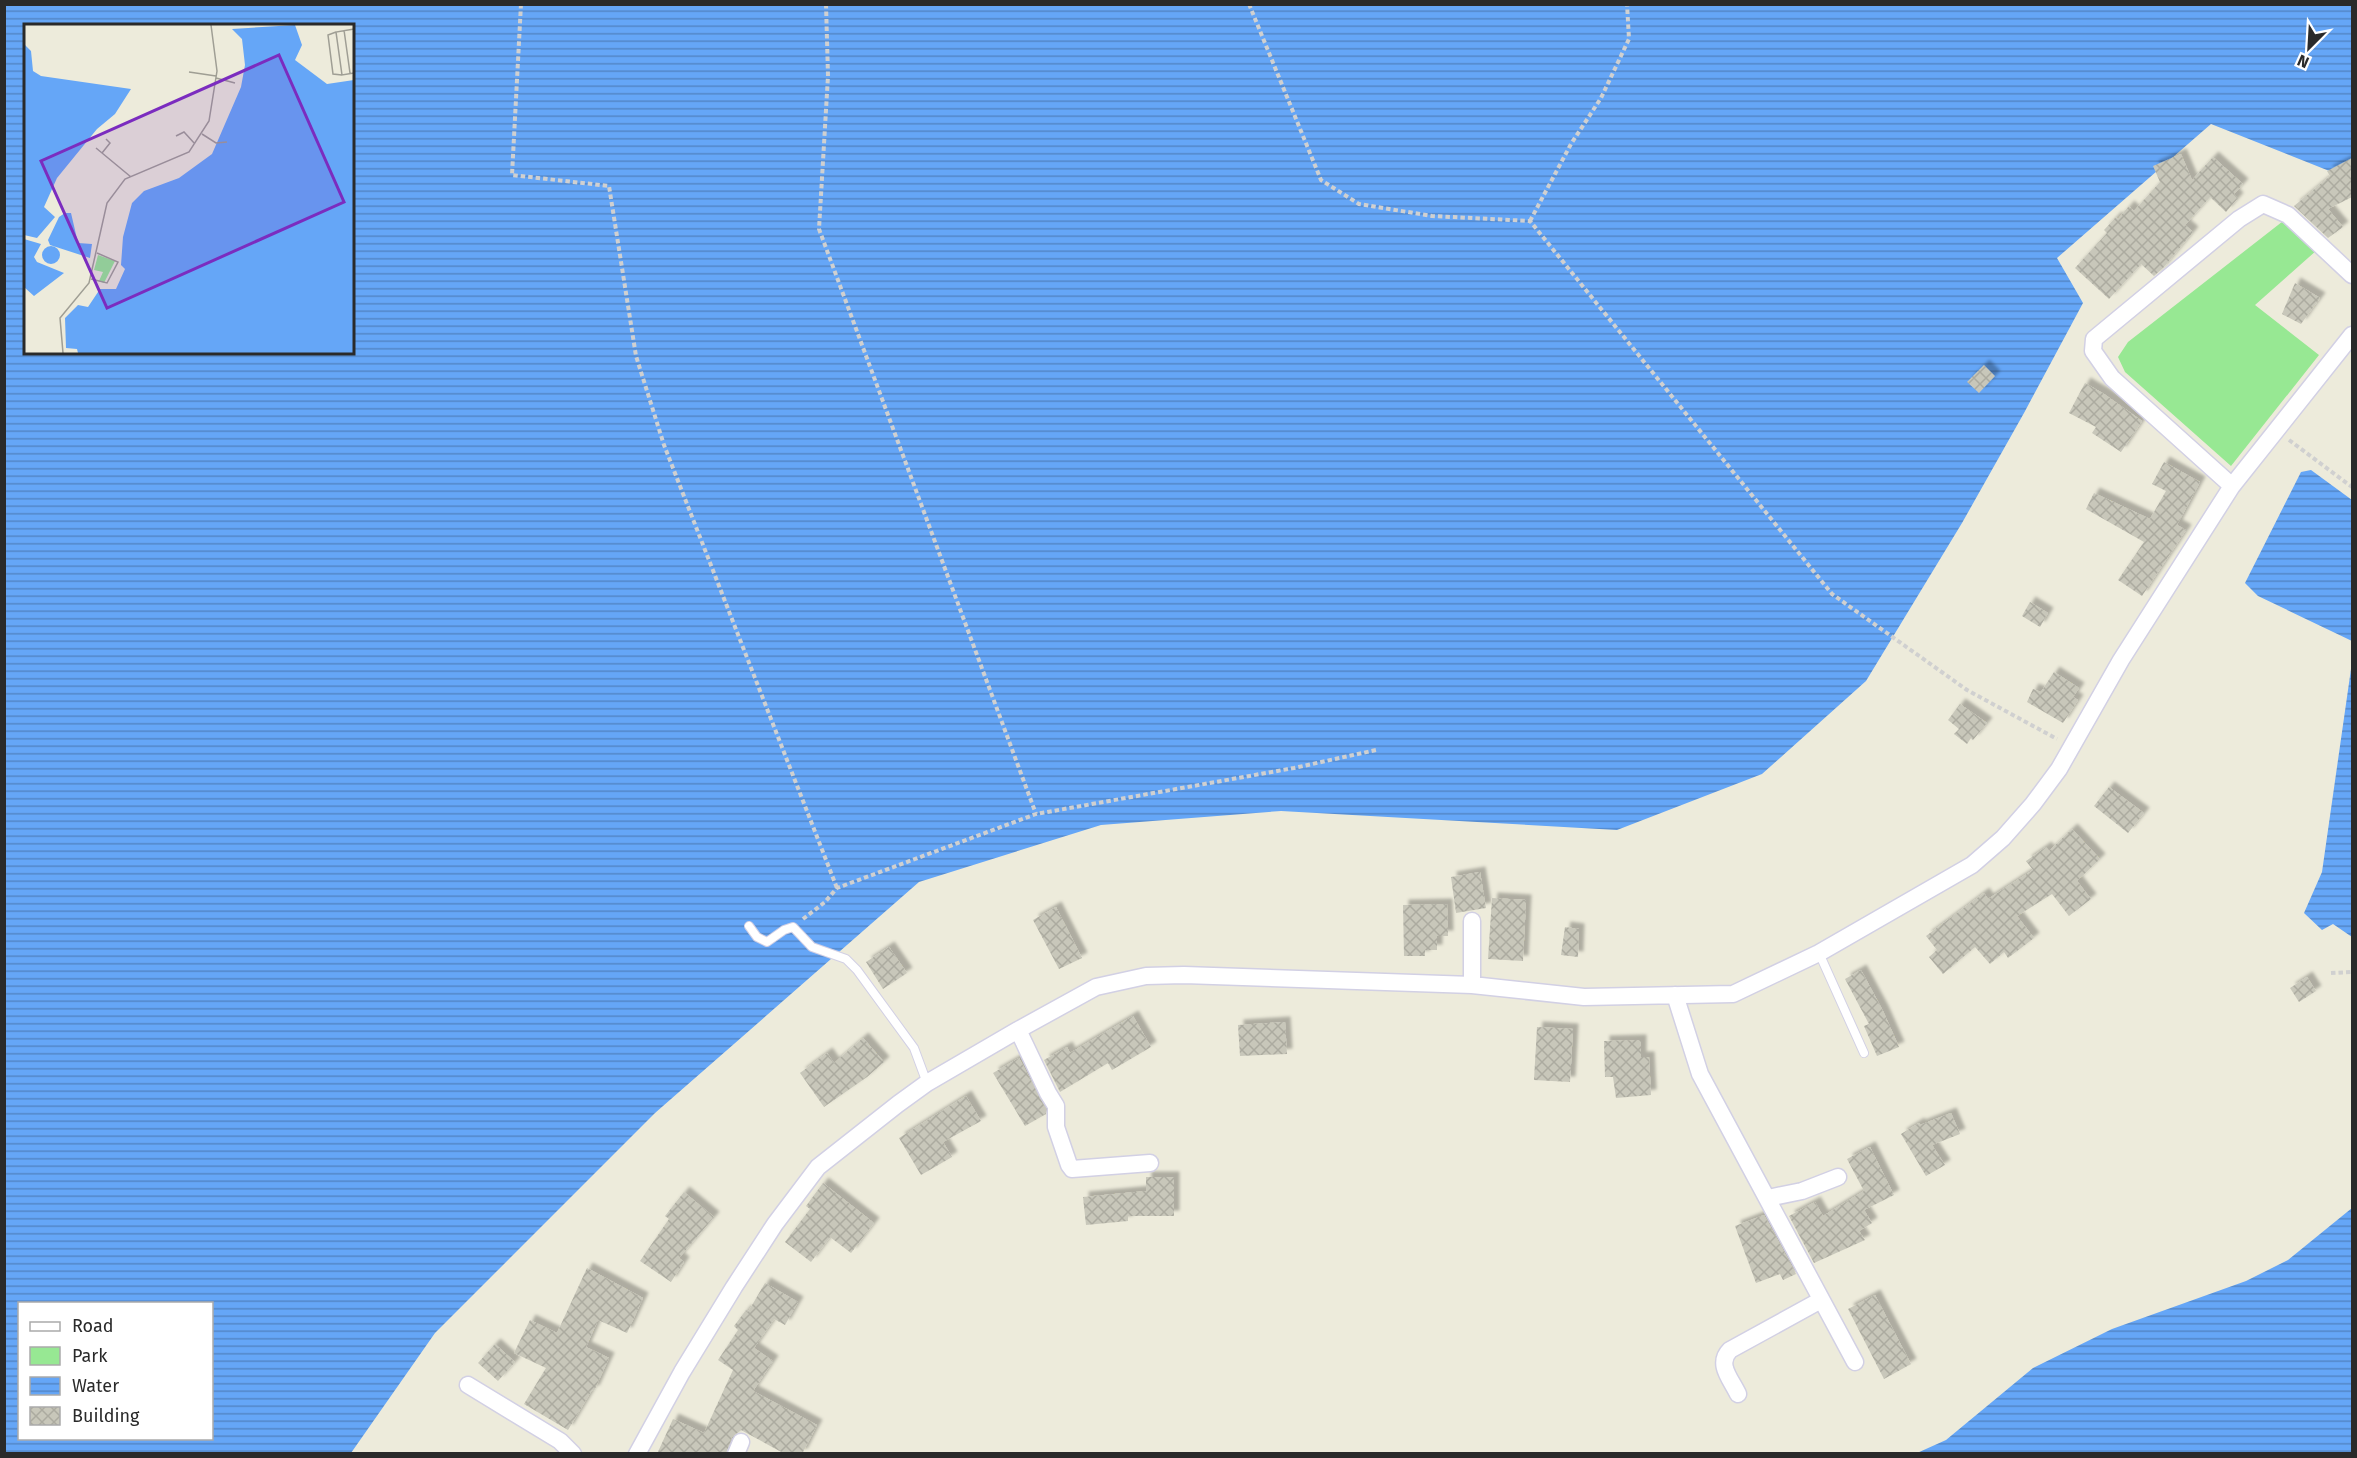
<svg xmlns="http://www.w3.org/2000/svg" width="2357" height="1458" font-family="'Fira Sans',sans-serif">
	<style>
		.green { fill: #97e893 }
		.water { fill: url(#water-rules); fill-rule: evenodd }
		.building { fill: url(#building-cross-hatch); filter: url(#shadow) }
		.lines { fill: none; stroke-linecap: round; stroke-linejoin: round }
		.service-casing { stroke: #d2d0e4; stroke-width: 10 }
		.minor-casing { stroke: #d2d0e4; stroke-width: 19 }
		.path { stroke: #d0d0d0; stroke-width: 4; stroke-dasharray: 4.5 3; stroke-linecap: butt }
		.service { stroke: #fff; stroke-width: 8 }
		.minor { stroke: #fff; stroke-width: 16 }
		.inset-road { fill: none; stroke: #9f9e94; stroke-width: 1.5 }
		.view { fill: #7b2cbf; fill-opacity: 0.15; stroke: #7b2cbf; stroke-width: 3 }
		.inset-edge { fill: none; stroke: #2a2a2a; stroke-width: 3 }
	</style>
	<defs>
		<pattern id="water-rules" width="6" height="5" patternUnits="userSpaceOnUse" patternTransform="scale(1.5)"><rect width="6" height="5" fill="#65a6f7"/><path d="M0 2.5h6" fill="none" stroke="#5387c8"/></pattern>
		<pattern id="building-cross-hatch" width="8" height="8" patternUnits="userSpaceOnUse" patternTransform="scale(1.5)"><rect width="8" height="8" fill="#c8c7ba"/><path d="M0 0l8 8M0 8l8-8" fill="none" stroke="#acaba0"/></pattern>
		<filter id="shadow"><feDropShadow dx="5.5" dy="-5.5" stdDeviation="1.5" flood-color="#0004"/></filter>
	</defs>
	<rect width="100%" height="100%" fill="#edebdb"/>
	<path class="green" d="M2287,218l30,32 -62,55 64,50 -88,111 -106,-94 -7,-15 10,-15z"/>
	<path class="water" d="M5,5h2347v169l-5,4 -136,-54 -154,134 26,45 -59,110 -62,110 -96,158 -104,93 -145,56 -336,-19 -180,14 -182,57 -264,231 -220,220 -84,120 -346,1zM26,26h326v326h-326zM20,1304h192v134h-192z
		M2311,470l41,30v141l-94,-45 -13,-13 56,-111z
		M2352,662v275l-19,-13 -11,6 -18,-17 18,-41z
		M2352,1208v245h-435l29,-13 87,-72 79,-39 134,-48 42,-21z"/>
	<path class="building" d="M2181,154l11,26 21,-23 30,27 -9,10 4,4 -12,14 -16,-15 -25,28 8,7 -30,36 -9,8 -13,-12 -32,35 -34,-31 32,-35 -3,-3 12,-13 2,2 11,-13 5,5 26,-29 -7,-16z
		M2352,158v39l-24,12 15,18 -15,11 -34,-32 36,-30 -3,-5z
		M2295,283l25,15 -19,26 -19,-10z
		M1984,365l11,11 -16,17 -12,-11z
		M2085,383l19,11 38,27 -21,31 -29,-19 4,-6 -27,-14z
		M2164,462l36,20 -23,43 9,5 -44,66 -24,-16 26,-38 -58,-33 8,-16 56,26 16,-28 -14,-7z
		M2030,602l18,11 -8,14 -18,-11z
		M2054,672l25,16 -6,9 5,3 -15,23 -36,-21 6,-13 8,3z
		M1960,704l27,19 -14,17 -2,-2 -4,6 -13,-10 5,-5 -11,-9z
		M2109,787l35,26 -16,20 -34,-27z
		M2072,829l28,30 -23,22 14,18 -22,17 -17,-22 -35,22 17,22 -26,20 -4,-6 -14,12 -15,-17 -32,27 -14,-17 8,-7 -11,-14 58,-43 4,6 45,-29 -7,-9 20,-14 3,4z
		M1480,872l6,36 -30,5 -5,-36z
		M1492,898l34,2 -3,61 -35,-2z
		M1447,904l1,32h-11v14h-12v6h-21l-1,-51z
		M1056,907l26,51 -23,11 -26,-49z
		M1565,927l14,2 -1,28 -17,-2z
		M889,947l18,26 -24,16 -17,-27z
		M1861,970l22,41 16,36 -22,9 -13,-30 5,-2 -24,-45z
		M2307,977l9,14 -17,11 -9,-14z
		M1133,1016l18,31 -39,23 -4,-7 -48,29 -16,-32 23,-13 3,6z
		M1285,1022l2,32 -47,2 -2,-31z
		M1537,1027l36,2 -3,53 -36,-2z
		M863,1038l21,24 -17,15 -43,30 -24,-34 27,-20 7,10z
		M1641,1040v17h8l2,38 -35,3 -3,-21h-8l-1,-36z
		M1019,1058l27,51v5l-21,12 -32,-53z
		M966,1096l15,25 -38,21 9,15 -31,18 -22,-37z
		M1951,1113l9,21 -28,11 13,20 -19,11 -25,-42 18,-11 1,2z
		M1870,1147l24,48 -30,15 8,13 -13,8 6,9 -51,23 -25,-47 26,-14 8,14 41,-25 -17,-32z
		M1146,1177h28v39h-46v5l-42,4 -3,-28 63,-6z
		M823,1183l51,40 -23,30 -21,-16 -19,25 -26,-20 25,-33 -4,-3z
		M684,1192l30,25 -35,41 5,4 -13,20 -31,-21 29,-42 -4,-3z
		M1764,1215l32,59 -13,6 -3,-6 -24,9 -21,-57z
		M587,1268l56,30 -16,35 -29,-13 -12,27 23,11 -15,33 -2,-1 -24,40 -44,-26 22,-36 -32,-15 16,-33 27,13z
		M765,1283l33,19 -13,23 -11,-6 -20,29 19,13 -20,30 64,34 -15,29h-17l-44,-24 -9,7 -6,17h-69l16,-35 31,14 29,-63 -15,-10 20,-30 -4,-4 12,-16 2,2z
		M1875,1295l36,69 -27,15 -36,-70z
		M495,1344l20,18 -17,19 -20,-18z"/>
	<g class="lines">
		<defs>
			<path id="service" d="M749,926l8,11 10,5 17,-12 9,-3 19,20 34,12 11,11 57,78 13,35
				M1819,953l45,100"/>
			<path id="minor" d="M2232,486l-120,-108 -19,-27 1,-12 145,-120 24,-15 25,11 64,60
				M1472,985v-64
				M1675,995l25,79 155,288
				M1018,1030l30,63 8,13v21l13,38 3,4 78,-6
				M1768,1198l34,-7 36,-14
				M468,1385l92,56 13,13
				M1738,1394c-7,-15 -22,-30 -8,-44l91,-50
				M637,1454l45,-82 52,-85 41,-63 43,-57 80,-63 29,-21 91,-53 78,-43 50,-11 38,-1 288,10 112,12 149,-3 86,-41 153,-88 31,-27 30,-34 26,-35 62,-109 111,-174 120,-151
				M736,1454l5,-12"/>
		</defs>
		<use href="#service" class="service-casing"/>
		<use href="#minor" class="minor-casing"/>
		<path class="path" d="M521,4l-9,171 97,11 27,170 28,89 173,443
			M826,4l2,72 -9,153 217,585
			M1249,4l72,176 38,24 73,12 98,5 302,373 135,96 90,49
			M1530,221l41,-77 30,-46 28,-59 -2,-35
			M2289,440l63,47
			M803,919l22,-17 12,-14 199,-74 258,-46 82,-18
			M2331,973l21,-1"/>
		<use href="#service" class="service"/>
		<use href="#minor" class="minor"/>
	</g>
	<g transform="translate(24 24)">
		<rect width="330" height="330" fill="#edebdb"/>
		<path d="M74,231l17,6 -11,22 -5,-2 4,-9 -9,-2z" fill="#97e893"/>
		<path d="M271,1l7,20 -7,15 32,24 27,-4v273h-276l-1,-4 -11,-1 -1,-30 13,-13 10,2 12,-18h16l9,-20 -4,-4 2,-28 9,-34 12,-12 35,-13 33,-24 29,-67 4,-22 -3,-26 -10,-10zM1,21l6,6 2,20 8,5 90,13 -16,25 -18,15 -40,49 -13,29 11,10 -18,21 -13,-3zM41,189h6l7,30 14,1 -2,14 -40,-13 -2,-5 11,-23zM0,215l17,5 -7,13 3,5 27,11 -30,23 -10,-9zM18 231a9 9 0 1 1 18 0a9 9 0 1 1-18 0Z" fill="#65a6f7"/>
		<path class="inset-road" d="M330,5l-18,3 6,43 12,-2M320,6l6,43M312,8l-8,3 5,39 9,1M165,48l27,4M192,54l19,5M178,110l14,9 11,-1M152,112l8,-4 11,12M72,124l35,29M78,129l8,-10 -4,-4M67,255l16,4 11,-21 -21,-9M39,329l-3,-35 29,-35 18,-80 18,-24 64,-27 20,-31 8,-50 -6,-46"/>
		<path class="view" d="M255,31l65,147 -237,106 -66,-147z"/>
		<rect width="330" height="330" class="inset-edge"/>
	</g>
	<rect width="2357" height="1458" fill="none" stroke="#2a2a2a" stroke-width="12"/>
	<rect x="18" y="1302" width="195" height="138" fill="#ffffff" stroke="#aaaaaa" stroke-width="1.5"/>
	<rect x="30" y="1322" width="30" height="9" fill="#ffffff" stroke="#aaaaaa" stroke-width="1.5"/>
	<text x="72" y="1332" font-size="18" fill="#2a2a2a">Road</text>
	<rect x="30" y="1347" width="30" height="18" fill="#97e893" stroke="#aaaaaa" stroke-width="1.5"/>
	<text x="72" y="1362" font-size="18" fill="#2a2a2a">Park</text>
	<rect x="30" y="1377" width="30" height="18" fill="url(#water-rules)" stroke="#aaaaaa" stroke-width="1.5"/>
	<text x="72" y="1392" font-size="18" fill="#2a2a2a">Water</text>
	<rect x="30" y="1407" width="30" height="18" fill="url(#building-cross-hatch)" stroke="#aaaaaa" stroke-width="1.5"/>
	<text x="72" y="1422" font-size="18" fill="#2a2a2a">Building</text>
	<g transform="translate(2309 48) rotate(204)" stroke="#ffffff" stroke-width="4.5" paint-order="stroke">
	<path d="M0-4.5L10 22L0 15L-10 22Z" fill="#2a2a2a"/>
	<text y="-9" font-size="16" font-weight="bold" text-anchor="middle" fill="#2a2a2a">N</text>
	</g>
</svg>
